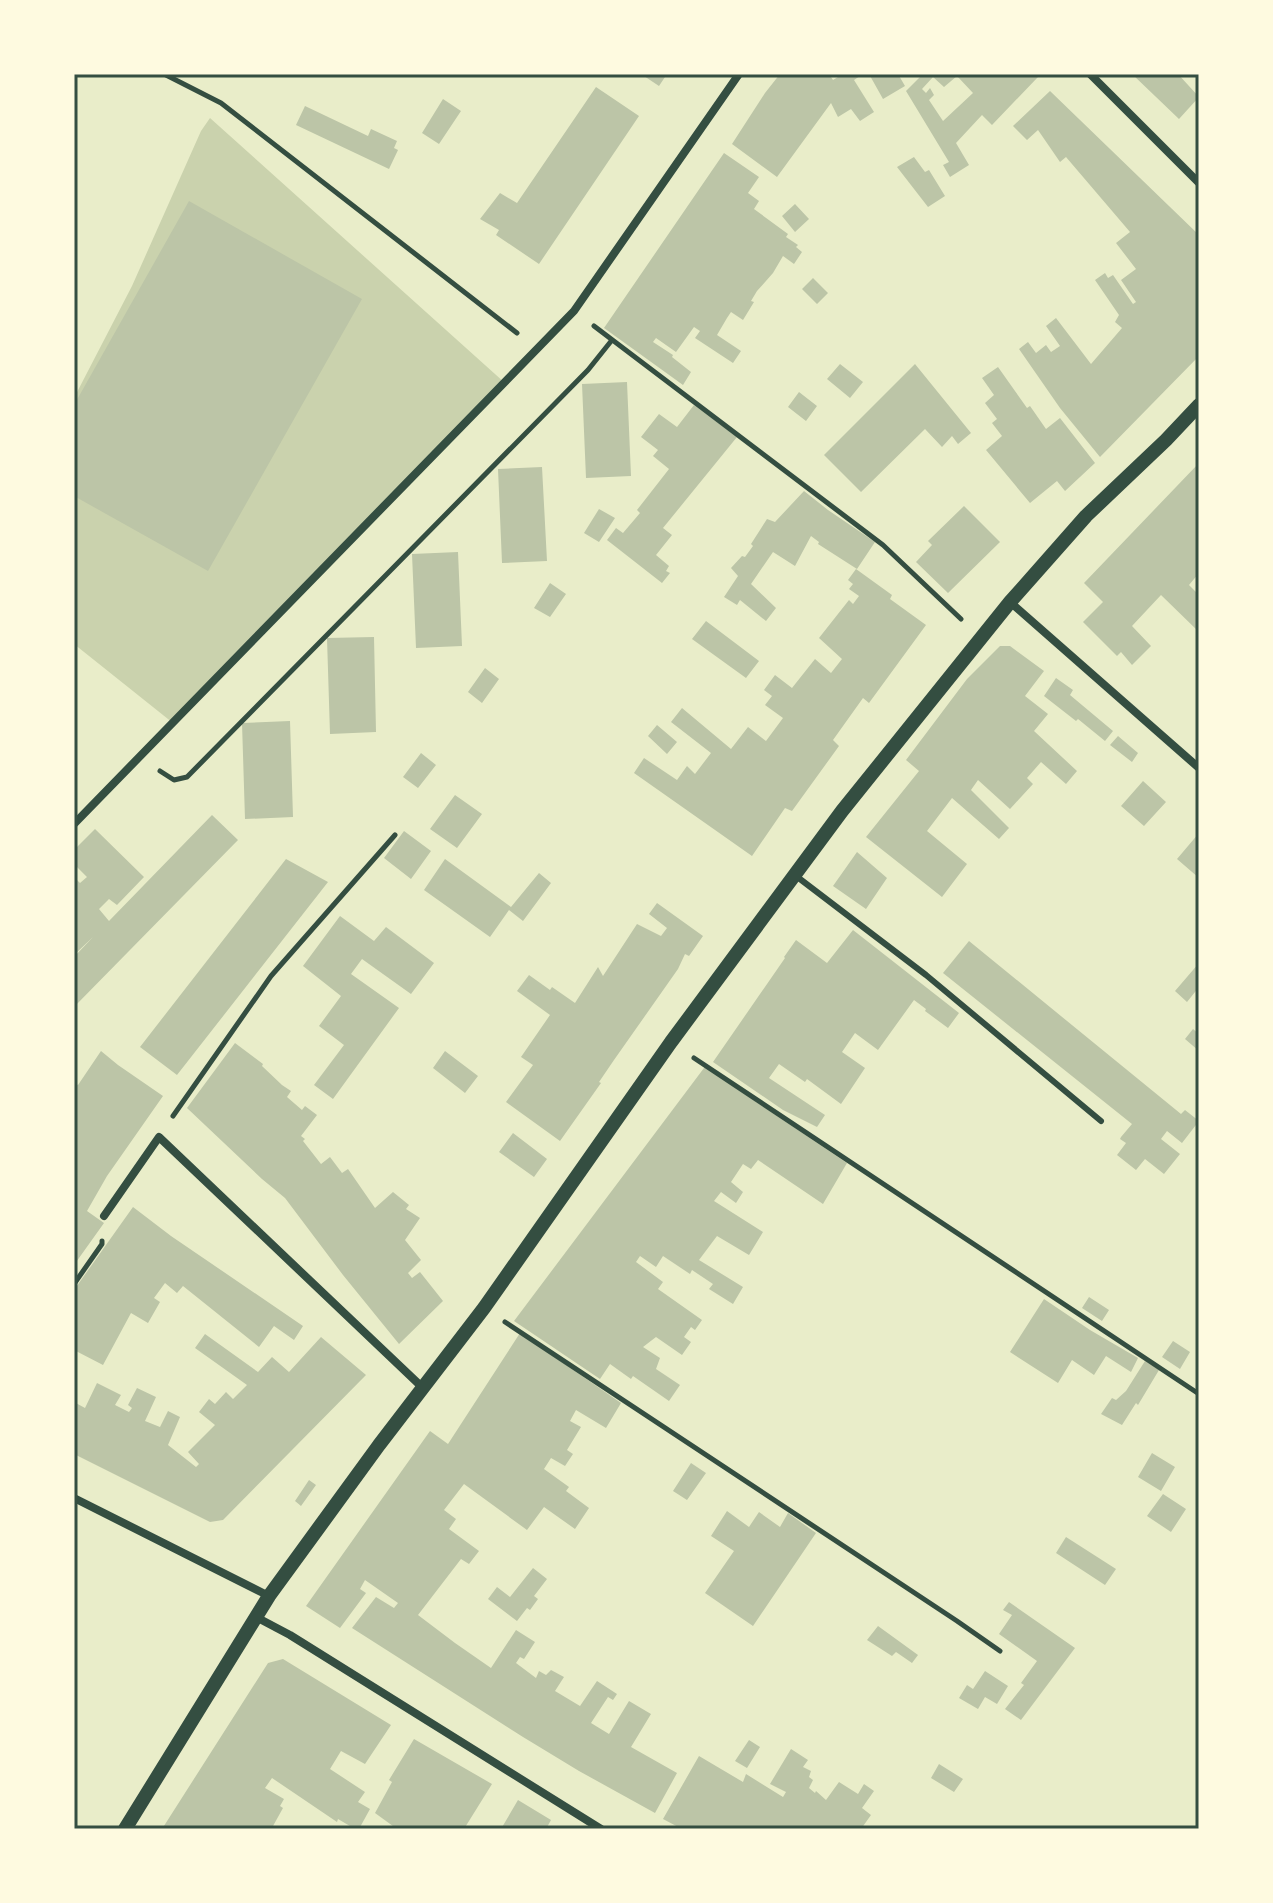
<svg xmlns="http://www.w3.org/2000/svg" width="1273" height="1903" font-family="'Varela Round',sans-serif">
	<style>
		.green { fill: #cad2ad }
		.building { fill: #bcc5a7; fill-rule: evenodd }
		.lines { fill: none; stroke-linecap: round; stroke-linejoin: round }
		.path { stroke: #344e41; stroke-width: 5 }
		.service { stroke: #344e41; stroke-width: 6 }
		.minor { stroke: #344e41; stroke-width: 8 }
		.tertiary { stroke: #344e41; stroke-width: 14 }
		.neatline { fill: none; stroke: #344e41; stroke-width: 3 }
	</style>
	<rect width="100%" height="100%" fill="#e9edc9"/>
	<path class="green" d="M210,118l295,265 -332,340 -99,-79v-246l58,-112 69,-155z"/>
	<path class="building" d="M641,74h26l-8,12z
		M780,74h49l4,6 10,-6h20l-9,6 20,32 -14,9 -9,-12 -13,8 -7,-14 -54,74 -45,-33 33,-51z
		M869,74h29l7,12 -22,13z
		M923,74h112l3,3 -46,48 -10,-10 -26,28 13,22 -19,12 -7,-12 6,-3 -43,-71zM957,76l16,17 -30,28 -14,-21 5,-5 -4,-7 -4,5 -4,-4 11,-12 11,10z
		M1132,74h46l21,23 -20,22z
		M596,87l43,29 -100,148 -43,-29 3,-5 -19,-11 20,-26 17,10z
		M1050,91l149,144v121l-99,101 -40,-49 -41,-59 9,-7 8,11 10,-8 5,7 9,-6 -14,-20 10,-8 35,46 31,-36 -7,-6 4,-7 -24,-35 10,-7 3,5 5,-3 20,29 3,-2 -15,-22 15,-11 -20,-26 14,-11 -64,-75 -6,5 -22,-32 -11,10 -14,-14z
		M443,99l18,12 -22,33 -17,-11z
		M305,106l63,30 3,-7 26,12 -3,7 4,2 -9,19 -93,-44z
		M724,153l35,24 -11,16 11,8 -5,8 34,25 -2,3 12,8 -2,2 6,5 -8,12 -11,-8 -10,17 -16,18 -6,10 3,1 -11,18 -12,-8 -4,6 -10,17 24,16 -8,12 -38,-25 5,-7 -6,-4 -18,25 -20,-14 -3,4 20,13 -1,2 19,15 -8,13 -79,-57z
		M914,157l11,15 4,-2 16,26 -17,11 -31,-40z
		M189,201l173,98 -154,272 -134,-75v-91z
		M795,204l14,15 -14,13 -13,-16z
		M813,278l15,15 -11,11 -15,-15z
		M840,364l23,18 -13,16 -23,-19z
		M915,364l56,69 -13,11 -6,-8 -10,11 -17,-18 -64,63 -37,-37z
		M998,367l29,41 3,-2 16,23 14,-11 35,45 -30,28 -8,-10 -27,22 -44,-53 16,-14 -10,-13 5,-4 -12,-16 9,-8 -12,-17z
		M627,382l4,94 -45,2 -4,-94z
		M799,392l18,14 -11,15 -18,-14z
		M694,405l43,32 -74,91 9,7 -16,20 13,11 -3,5 4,2 -8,10 -55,-43 9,-12 7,5 17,-20 -3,-3 32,-41 -16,-13 5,-6 -17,-13 18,-23 18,13z
		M1199,463v110l-10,12 10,10v37l-38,-37 -29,31 19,20 -19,19 -11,-13 -4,4 -34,-34 20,-20 -19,-19z
		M542,467l5,94 -45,2 -4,-94z
		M804,491l24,19 47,32 -18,27 -39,-25 1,-2 -8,-6 -16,30 -22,-14 -22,32 25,24 -10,13 -26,-21 -3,5 -13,-8 14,-21 -7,-8 11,-12 3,1 8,-11 -2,-2 16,-25 8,3z
		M964,506l36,36 -52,51 -32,-31 16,-17 -4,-4z
		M599,509l16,9 -16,24 -15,-9z
		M458,552l4,94 -46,2 -4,-94z
		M856,569l36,26 -2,4 36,26 -57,78 -6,-5 -30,42 6,6 -47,65 -7,-3 -33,48 -118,-83 10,-15 33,22 10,-14 8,8 16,-21 -40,-31 11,-14 49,41 17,-22 18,14 17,-23 -18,-13 7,-9 -8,-6 11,-15 17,13 23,-29 16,14 11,-14 -23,-21 30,-38 4,4 6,-8 -10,-7 4,-5 -5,-4z
		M550,583l16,11 -16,23 -16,-9z
		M706,621l53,40 -13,17 -54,-39z
		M374,637l2,95 -46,2 -3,-96z
		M1000,646h10l34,25 -19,25 23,18 -14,17 43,40 -11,13 -25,-22 -14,16 6,6 -23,25 -32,-29 -7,10 38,38 -10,11 -47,-41 -25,33 40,33 -25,33 -76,-60 53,-66 -13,-11 61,-81z
		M485,668l14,11 -17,24 -14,-11z
		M1056,678l17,12 -3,5 43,36 -8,10 -27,-22 -2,2 -32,-25z
		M290,721l3,96 -48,2 -3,-96z
		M657,725l20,17 -10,12 -19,-18z
		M1118,736l20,17 -6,9 -22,-17z
		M421,753l15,12 -18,23 -15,-11z
		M1143,781l23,21 -22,24 -23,-20z
		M455,795l27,19 -25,34 -27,-19z
		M212,815l26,25 -164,167v-50l19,-20 -19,18v-72l3,-3 3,3 7,-6 -13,-13v-14l21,-21 49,48 -27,28 -8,-6 -10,10 10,12z
		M404,831l27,20 -20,28 -27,-21z
		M1199,833v45l-22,-19z
		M857,852l30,26 -21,31 -33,-23z
		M286,859l42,23 -151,193 -37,-28z
		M445,859l66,48 28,-34 12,10 -28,38 -14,-11 -19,27 -66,-47z
		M657,903l46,33 -14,20 -4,-2 -7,15 -64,91 -15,22 2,1 -41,58 -54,-39 27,-37 -12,-8 29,-42 -33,-24 12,-16 21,15 2,-3 23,16 23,-36 5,9 34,-52 24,12 6,-8 -18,-14z
		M340,916l34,25 12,-14 48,36 -23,31 -49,-35 -11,15 48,34 -66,91 -19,-14 30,-40 -25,-19 22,-30 -38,-30z
		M853,930l106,83 -11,15 -23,-17 1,-2 -12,-9 -36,50 -23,-17 -13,19 23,16 -24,36 -34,-25 -2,3 -26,-18 -10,14 56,37 -8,12 -34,-17 -70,-48 72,-104 -1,-1 12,-17 31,23z
		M969,941l212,173 4,-4 14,11 -17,22 -15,-12 -6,8 19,15 -16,20 -19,-15 -9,11 -19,-15 9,-12 -6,-4 1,-2 11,-13 -189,-151z
		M1199,963v24l-12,15 -12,-11z
		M1193,1029l6,5v17l-14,-12z
		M235,1043l28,21 -1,2 20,19 9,6 -4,6 15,13 3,-4 12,9 -16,21 4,3 -2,2 18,23 9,-7 12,16 6,-4 27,39 18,-16 16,13 -3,4 14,9 -15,22 16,20 -13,13 4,5 8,-6 23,29 -44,43 -56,-69 -58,-77 -23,-19 -75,-71z
		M101,1051l17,14 45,31 -56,80 -20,35 17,12 -30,42v-182l4,2z
		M445,1051l33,25 -13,17 -32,-25z
		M707,1064l49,38 91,61 -24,41 -65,-44 -7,9 -8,-5 -12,18 12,10 -7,11 -15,-11 -7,9 49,31 -14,23 -32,-19 -18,24 44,27 -10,17 -24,-15 4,-5 -21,-14 -2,4 -27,-18 -7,11 -16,-11 -4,6 27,20 -5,7 44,31 -7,10 -4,-3 -7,10 7,5 -9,13 -26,-18 -13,10 17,11 -4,11 24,16 -11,16 -36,-25 -2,3 -21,-15 -10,15 -86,-58z
		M513,1133l34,26 -13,18 -35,-25z
		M133,1207l38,29 132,90 -9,14 -20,-14 -15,21 -76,-61 -6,7 -12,-10 -11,15 6,4 -12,21 -17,-10 -28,52 -29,-15v-60z
		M1089,1297l20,13 -7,11 -20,-13z
		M1044,1299l46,31 48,28 -7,14 -25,-16 -12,19 -22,-15 -14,23 -48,-31z
		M520,1333l101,70 -15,25 -30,-18 -6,11 11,6 -14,23 6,4 -8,12 -14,-8 -7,11 25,18 -3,4 23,17 -14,21 -31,-22 -17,23 -63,-46 -20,26 12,9 -7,10 30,22 -10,13 -8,-5 -43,56 37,28 36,25 25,-38 19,12 -11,17 -4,-2 -4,6 20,15 3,-7 7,4 5,-5 13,7 -9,14 25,15 17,-25 20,13 -4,6 -5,-3 -17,26 18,11 20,-33 22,13 -20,33 46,26 -22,40 -76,-42 -56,-34 -171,-109 24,-31 18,11 4,-5 -33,-23 -5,9 6,4 -26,35 -34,-22 124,-175 18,13z
		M205,1334l53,38 14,-15 17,15 32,-35 45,38 -143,145 -13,2 -136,-68v-52l11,6 12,-25 24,12 -6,10 14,7 3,-4 -4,-3 9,-17 19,9 -11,24 15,6 8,-16 12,6 -12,28 28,22 3,-3 -11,-12 27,-27 -16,-13 10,-13 6,5 11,-12 7,7 14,-14 -52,-37z
		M1173,1341l17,11 -10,17 -18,-12z
		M1145,1361l14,9 -21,35 -2,-2 -14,22 -21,-11 11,-16 4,2 10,-9z
		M1152,1453l23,14 -14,24 -23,-14z
		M691,1463l15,10 -19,27 -14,-9z
		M309,1480l7,5 -15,21 -6,-5z
		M1163,1494l23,15 -15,23 -24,-16z
		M727,1511l22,16 10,-15 21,15 8,-14 28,20 -63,93 -48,-33 29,-42 -23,-15z
		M1066,1537l50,32 -11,16 -49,-32z
		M533,1568l14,11 -13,17 4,3 -8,11 -3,-2 -10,13 -29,-22 9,-12 13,10z
		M1009,1602l66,46 -54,72 -16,-11 19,-24 -3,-2 16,-22 -38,-27 13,-19 -9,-5z
		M878,1626l40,29 -6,8 -16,-11 -4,4 -25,-16z
		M283,1659l108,66 -26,39 -24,-13 -11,18 35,23 -7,10 12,7 -11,20h-4l-17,-10 -1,3 -65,-44 -7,10 19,11 -4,7 3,2 -10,18 4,3h-115l106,-166z
		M985,1671l23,15 -11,18 -12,-7 -7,12 -19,-11 8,-13 6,4z
		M414,1739l78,45 -28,45h-67l-22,-16 17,-31 -3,-2z
		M749,1740l11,7 -13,21 -12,-7z
		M791,1749l17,11 -5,7 8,4 -2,6 4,3 -4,8 6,5 1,-2 10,9 13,-18 19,12 6,-10 10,7 -12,17 9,7 -10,14h-179l-19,-10 36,-63 44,26 3,-8 37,23 3,-5 -16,-8z
		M939,1764l24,15 -9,13 -23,-14z
		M518,1800l33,20 -5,9h-45z"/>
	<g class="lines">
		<path class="path" d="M164,74l57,29 296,230
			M594,326l289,219 78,74
			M160,771l14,9 13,-3 401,-407 24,-30
			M694,1058l505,336
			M173,1116l98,-140 124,-141
			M74,1284l28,-40v-3
			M505,1322l452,299 43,30"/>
		<path class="service" d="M796,876l130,99 175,146"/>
		<path class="minor" d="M1090,74l109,109
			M1010,602l189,166
			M74,824l500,-513 165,-237
			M104,1216l55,-79 264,251
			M74,1498l195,98
			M256,1617l34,18 311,194"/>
		<path class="tertiary" d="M125,1829l144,-233 110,-151 105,-137 187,-266 171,-231 168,-209 76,-86 80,-76 33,-35"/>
	</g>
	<rect width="1273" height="1903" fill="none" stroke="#fefae0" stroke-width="152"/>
	<rect x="76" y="76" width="1121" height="1751" class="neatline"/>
</svg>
